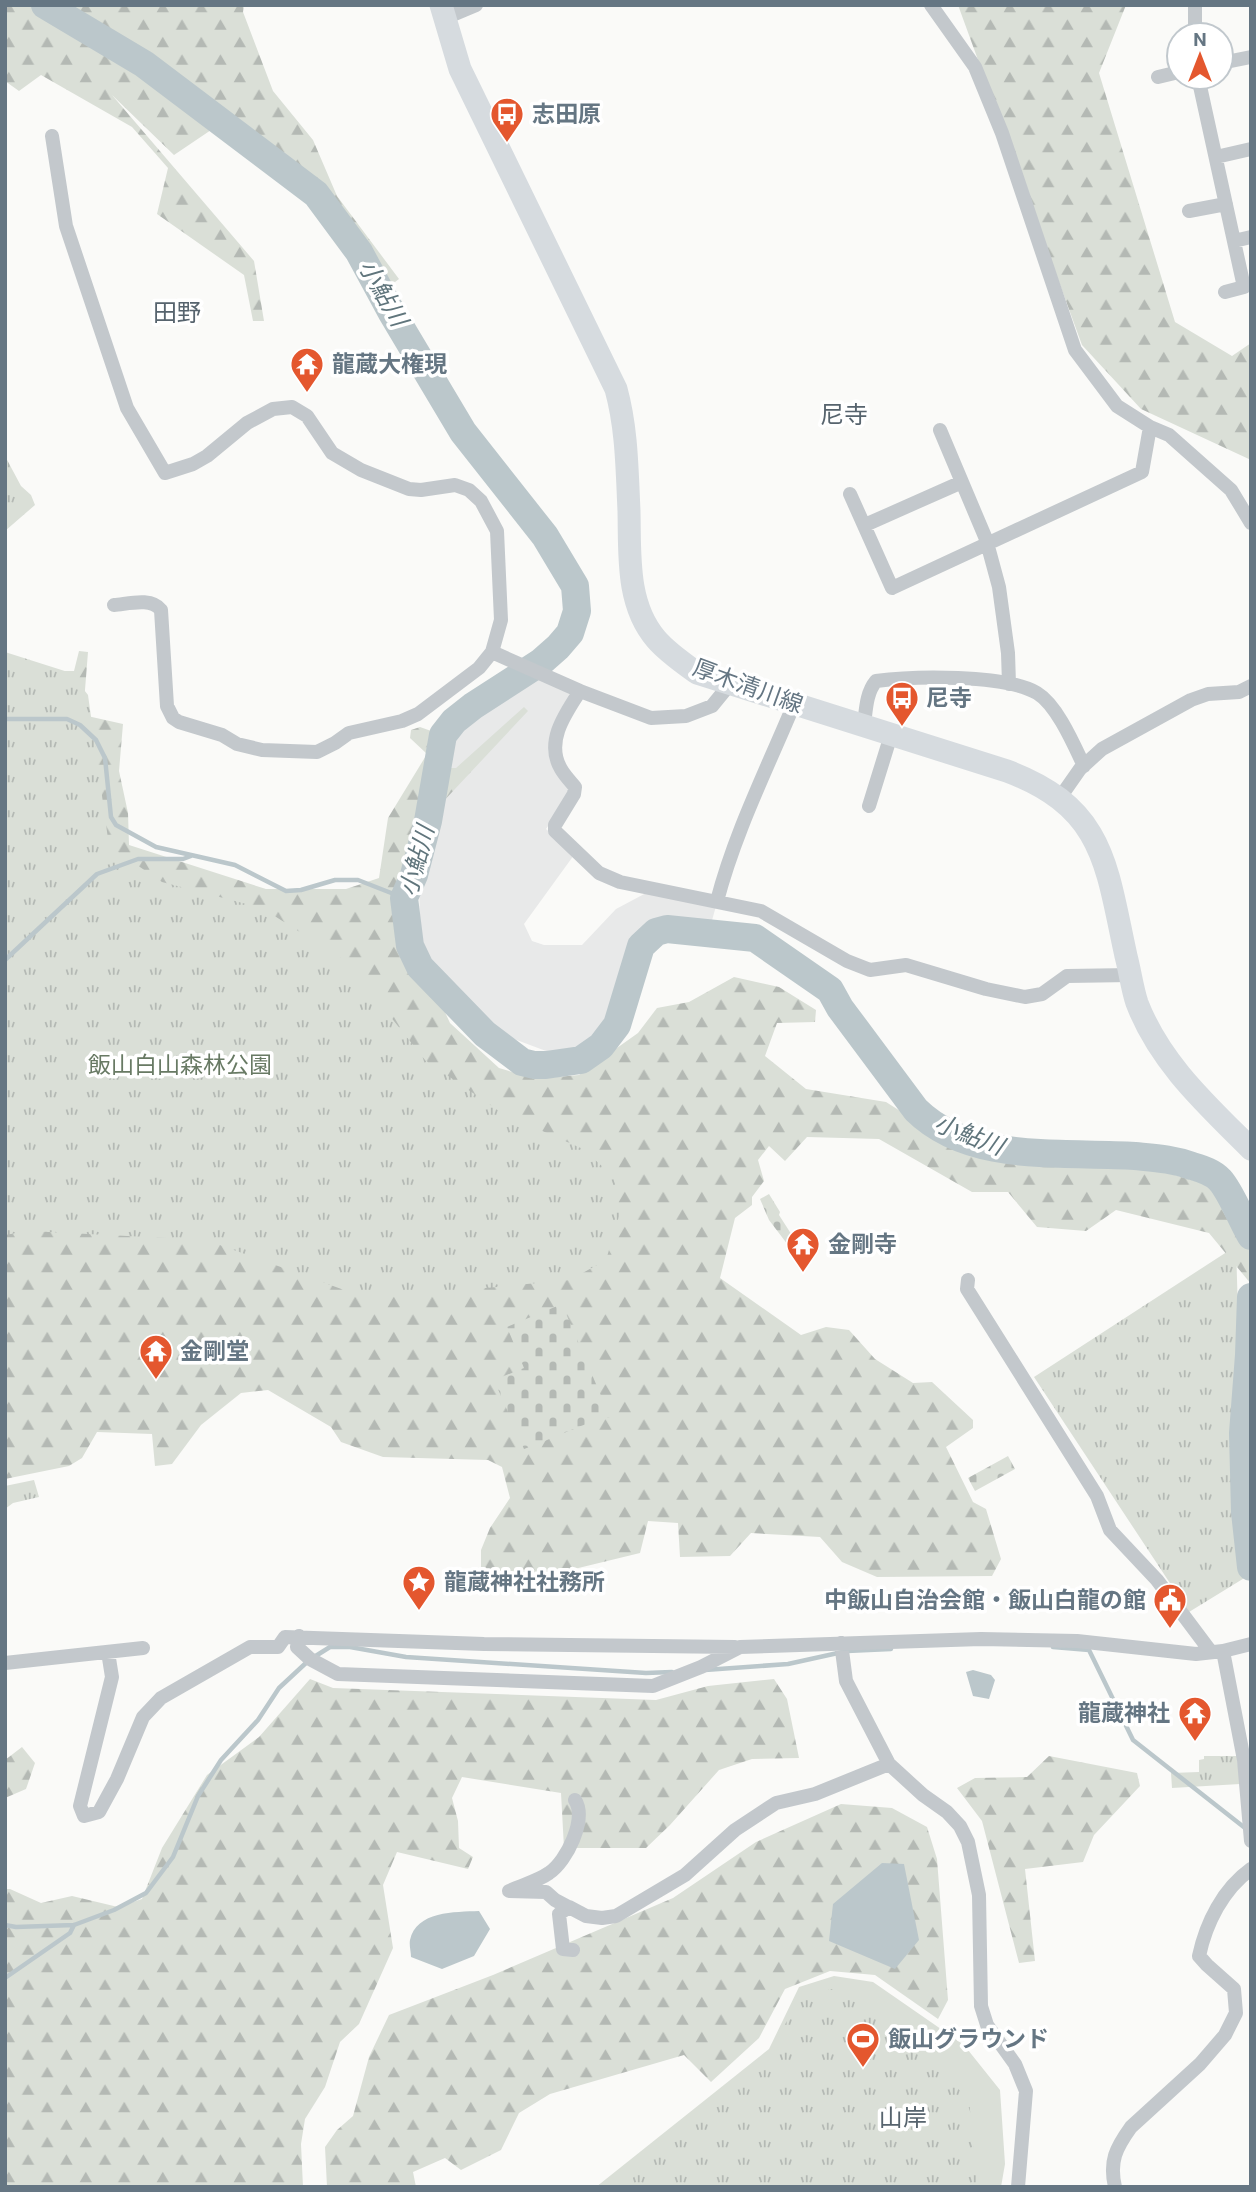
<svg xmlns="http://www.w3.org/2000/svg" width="1256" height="2192" font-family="Roboto,'Noto Sans JP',sans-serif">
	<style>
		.built { fill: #e8e9e9 }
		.grass { fill: #dadfd7 }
		.forest { fill: url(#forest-firs) }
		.cemetery { fill: url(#cemetery-stones) }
		.park { fill: url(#park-tufts) }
		.water { fill: #bbc7cb }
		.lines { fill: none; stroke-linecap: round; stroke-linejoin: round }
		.stream { stroke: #bbc7cb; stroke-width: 4.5 }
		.river { stroke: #bbc7cb; stroke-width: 28 }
		.minor { stroke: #c3c8cc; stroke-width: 14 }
		.primary { stroke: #d6dbdf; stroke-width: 23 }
		.labels { text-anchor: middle; stroke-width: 7; stroke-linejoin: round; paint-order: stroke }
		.poi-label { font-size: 23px; font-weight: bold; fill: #657683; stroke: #fff; text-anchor: start }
		.street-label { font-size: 23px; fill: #657683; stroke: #fff }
		.park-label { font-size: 23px; fill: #687a64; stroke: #fff }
		.water-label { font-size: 24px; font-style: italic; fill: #60757c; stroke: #fff }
		.neighbourhood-label { font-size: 24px; fill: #57646e; stroke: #fff }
	</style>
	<defs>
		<pattern id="forest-firs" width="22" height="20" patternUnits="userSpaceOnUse" patternTransform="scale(1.75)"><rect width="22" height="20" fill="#dadfd7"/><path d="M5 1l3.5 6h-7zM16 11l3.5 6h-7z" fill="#b4b9b4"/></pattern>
		<pattern id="cemetery-stones" width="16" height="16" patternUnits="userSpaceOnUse" patternTransform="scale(1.75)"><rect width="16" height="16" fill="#dadfd7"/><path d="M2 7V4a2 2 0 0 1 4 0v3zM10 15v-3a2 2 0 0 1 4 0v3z" fill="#b4b9b4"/></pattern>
		<pattern id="park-tufts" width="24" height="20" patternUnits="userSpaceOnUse" patternTransform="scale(1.75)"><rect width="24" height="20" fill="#dadfd7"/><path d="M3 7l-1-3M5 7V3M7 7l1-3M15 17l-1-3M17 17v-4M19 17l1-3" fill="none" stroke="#b4b9b4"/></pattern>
	</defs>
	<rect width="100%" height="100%" fill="#fafaf8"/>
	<path class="built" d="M534,676l34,16 3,6 -20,42 19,46v8l-24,35 28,26 -50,69 8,17 12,4h38l34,-36 32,-17 68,14 -5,18 -31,-5h-23l-8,2 -8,7 -28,79 -16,31 -20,14 -17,1 -14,-2 -53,-20 -16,-15 -27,-31 -20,-27 -10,-23 -1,-59 29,-105 3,-37 8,-12 22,-18 39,-26z"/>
	<path class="grass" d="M834,1976l39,6 91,63 36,45 5,74 -4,23h-405l173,-138 30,-62z"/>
	<path class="forest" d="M5,5h239l-1,7 30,79 40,49 24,56 62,83 -25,19 -30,-44 -1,-23 -124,-121 -5,18 -40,27 -62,-60 142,166 10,60h-11l-9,-46 -87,-61 11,-46 -36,-41 -91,-52 -22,16 -14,-10z
		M958,5h168l-27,68 76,249 57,34 19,-13v117l-110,-51 -59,-64z
		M79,651l9,1 -5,63 40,9 -4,47 9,42 1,32 137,44h80l33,-11 9,-60 39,-64 -17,-16 1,-8 9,-3 14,5 5,28 11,8h6l68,-61 4,4 -103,110 -11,71v53l36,78 49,45 36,11 44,-4 59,-42 19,-25 32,-6 45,-25 45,10 37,23 -1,12 -38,1 -12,33 41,33 80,13 71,45 151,9 133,38 10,16v74l-42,-51 -93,-23 -30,21 -49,-4 -29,-35h-36l-93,-53 -72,-2 -22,24 -16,-15 -11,14 6,21 -12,16v8l-17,13 -15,60 81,57 25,-8 23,3 26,29 38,24 19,-1 41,38v8l-27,19 27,55 13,7 15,50 -9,17 -115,1 -35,-15 -22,-25 -69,-4 -21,23 -50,1 -2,-34 -30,-2 -8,32 -119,29 -40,-6v-26l9,-22 20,-30 -8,-31 -14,-7 -105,-3 -42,-15 -10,-15 -63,-37 -27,3 -40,32 -29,39 -17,2 -3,-32 -55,-2 -15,26 -13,8 -64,13v-808h69z
		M1251,1286v77l-13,12 -32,-15z
		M310,1679l23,9 323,12 52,-14 66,-7 13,20 12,59 -47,1 -33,11 -49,55 -24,23h-82l-3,-55 -99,-16 -10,21 6,23 1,27 14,9 -5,12 -71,-17 -14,33 10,63 -34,76 -19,18 -15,45 -20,32 -4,25 2,43h-298v-298h5l31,14 31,-7 46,11 24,-8 20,-51 45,-73 52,-38z
		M22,1747l13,16 -9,26 -21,9v-38z
		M1049,1756l88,17 3,13 -46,49 -11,27 -58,7 10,92 -16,2 -37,-142 -25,-33 18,-10 52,-1z
		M841,1804l51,4 35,19 10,32 11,141 -10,19 -63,-44 -45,-4 -45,18 -26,49 -48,44 -27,-27 -134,39 -31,19 -18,37 -40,20 -16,-12 -32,14 3,15h-89l-2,-40 12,-17 16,-14 16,-59 20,-42 104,-40 180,-77 83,-56z"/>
	<path class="cemetery" d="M769,1194l11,18 -1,3 18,28 -6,6 -22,-29 -9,-21z
		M562,1304l48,113c-31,7 -57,22 -86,32l-30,-69 30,-12 -17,-41z
		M1008,1456l7,13 -40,22 -7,-13z"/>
	<path class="park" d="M5,456l16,30 10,9 4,10 -30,26z
		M5,652l66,21 17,22 21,151 53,36 100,26 85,54 78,98 77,53 81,36 31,28 6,36 -14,47 -36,20 -201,19 -163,-59 -177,-9 -24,4z
		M1236,1246l10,331 -57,35 -155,-235z
		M34,1480l5,17 -26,6 -8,6v-23z
		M1204,1756h33l3,28 -68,4 -1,-15 28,-1v-12l5,-1z
		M832,1989l25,3 112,107 8,88h-354l146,-134 32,-57z"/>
	<path class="water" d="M973,1670l18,5 4,5 -6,19 -16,-3 -7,-24z
		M882,1863l22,1 15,76 -24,29 -66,-28 4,-37z
		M479,1911l11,18 -16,27 -32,13 -31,-12c0,-5 -2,-12 -1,-17 6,-29 45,-28 69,-29z"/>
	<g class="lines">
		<path class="stream" d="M5,719h62l13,6 16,15 9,18 6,59 5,8 40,22 79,18 51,26 15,-1 34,-10h23l46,18
			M5,960l92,-86 41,-15h45l8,-3
			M1053,1647l36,3 44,90 112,88
			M314,1657l16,-10h20l56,10 240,16 26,-1
			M705,1670l83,-6 59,-13 44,-2
			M5,1925l11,2 58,-2 40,-15 32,-17 27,-36 25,-61 23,-36 37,-40 21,-32 28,-26
			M5,1978l65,-45 4,-8"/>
		<path class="river" d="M45,5l99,59 172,130 43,58 33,61 71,119 82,104 30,50 2,25 -7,22 -12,14 -17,15 -68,44 -19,15 -11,14 -15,86 -14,54 -10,23 6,48 10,21 65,67 37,28 12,3h12l35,-5 20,-14 16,-21 24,-79 15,-14 11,-3 88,9 75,52 10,18 76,102c55,54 146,41 219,46 20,2 38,3 57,10 10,3 21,6 28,14 11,12 22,41 31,56
			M1251,1297l-2,58 -6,78 2,79 6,55"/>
		<path class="minor" d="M931,5l44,62 27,66 73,217 42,56 33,21 19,8 62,55 20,33
			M1195,5v30
			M445,18l31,-13
			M1221,63l30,-6
			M1158,77l21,-5
			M1198,77l46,210 -19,5
			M52,136l14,90 61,182 38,65 28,-9 14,-8 40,-33 26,-14 19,-2 15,9 25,37 29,17 48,19 12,1 34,-5 14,5 12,11 16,30 4,89 -9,32 -13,16 -61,46 -16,7 -53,12 -14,10 -18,9 -55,-2 -25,-6 -15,-9 -43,-13 -6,-4 -6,-12 -6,-96c-10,-13 -33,-6 -47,-5
			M1216,157l35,-8
			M1189,211l37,-7
			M1234,241l17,-4
			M940,430l46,109 13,48 9,66 1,31
			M850,494l42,94 250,-116 8,-45
			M865,525l97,-43
			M492,652l88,39 71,27 35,-2 26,-10 18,-22
			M580,691c-15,23 -35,51 -19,78 4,7 10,13 14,18l-1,7 -19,31v6l44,42 21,9 141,29 86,50 23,9 36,-5 80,24 39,8 17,-3 25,-18 64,-1
			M864,725c2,-15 2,-32 12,-44 37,-5 128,-7 161,12 20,12 37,52 47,73
			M1059,799l21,-30 22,-20 89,-49 17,-6 31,-2 12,-6
			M869,806l22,-71
			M717,901c18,-69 50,-132 77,-197
			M968,1280l-1,9 130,207 13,34 47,50 54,72
			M299,1636l-2,11 13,12 28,15 315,12 48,-19 39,-20 241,-8 96,2 119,13 27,-3
			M841,1643l5,38 43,83 34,31 24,17 13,14 8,16 11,53 2,111 6,19 28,39 11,27 -8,96
			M1251,1644l-28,7 21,109 7,81
			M108,1652l4,25 -32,129 4,10 15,-4 18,-33 26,-62 18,-19 89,-51h28l7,-10 199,7 251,3
			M5,1663l138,-15
			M570,1908l-15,-8 -9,-8 -37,-1c13,-6 29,-10 40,-18 18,-12 38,-54 26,-73
			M573,1950l-10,-1 -4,-35 10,-7 17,9 16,2 14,-2 69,-41 50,-45 41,-27 39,-9 74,-30
			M1115,2187c-6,-26 1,-39 16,-60l69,-63 25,-29 11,-22 -2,-24 -27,-24 -8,-9c7,-33 24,-67 52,-87"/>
		<path class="primary" d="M441,5l19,64 156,320c11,40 11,81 13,122 1,43 -3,93 27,128 11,13 27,24 41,34l310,98c98,37 99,94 119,185 4,15 6,32 11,47 23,60 70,102 114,146"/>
	</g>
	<defs>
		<symbol id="bus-pin" viewBox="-11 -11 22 30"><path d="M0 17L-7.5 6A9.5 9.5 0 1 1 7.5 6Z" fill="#e4572e" stroke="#fff"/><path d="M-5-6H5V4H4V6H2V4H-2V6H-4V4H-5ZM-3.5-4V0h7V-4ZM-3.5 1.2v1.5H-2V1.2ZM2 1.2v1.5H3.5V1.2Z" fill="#fff"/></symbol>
		<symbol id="temple-pin" viewBox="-11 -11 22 30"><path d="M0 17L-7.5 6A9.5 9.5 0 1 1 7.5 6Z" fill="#e4572e" stroke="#fff"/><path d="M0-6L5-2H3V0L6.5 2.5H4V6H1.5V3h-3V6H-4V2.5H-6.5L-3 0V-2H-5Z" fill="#fff"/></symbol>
		<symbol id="sight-pin" viewBox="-11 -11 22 30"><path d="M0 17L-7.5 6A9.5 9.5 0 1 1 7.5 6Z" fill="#e4572e" stroke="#fff"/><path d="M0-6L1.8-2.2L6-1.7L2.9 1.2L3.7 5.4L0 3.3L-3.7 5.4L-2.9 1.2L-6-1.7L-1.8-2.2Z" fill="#fff"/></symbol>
		<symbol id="civic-pin" viewBox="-11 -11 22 30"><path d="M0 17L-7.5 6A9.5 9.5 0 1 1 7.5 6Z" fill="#e4572e" stroke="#fff"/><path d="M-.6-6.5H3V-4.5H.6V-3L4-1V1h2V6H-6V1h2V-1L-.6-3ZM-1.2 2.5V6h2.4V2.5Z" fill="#fff"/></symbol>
		<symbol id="stadium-pin" viewBox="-11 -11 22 30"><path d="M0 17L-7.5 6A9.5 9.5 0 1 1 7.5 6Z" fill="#e4572e" stroke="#fff"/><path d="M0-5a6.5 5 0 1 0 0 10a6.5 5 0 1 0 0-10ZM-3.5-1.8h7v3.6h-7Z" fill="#fff"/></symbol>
	</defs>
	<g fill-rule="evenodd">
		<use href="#bus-pin" x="488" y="95" width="38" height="52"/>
		<use href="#temple-pin" x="288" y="345" width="38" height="52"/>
		<use href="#bus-pin" x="883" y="679" width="38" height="52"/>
		<use href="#temple-pin" x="784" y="1225" width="38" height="52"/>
		<use href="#temple-pin" x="137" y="1332" width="38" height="52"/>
		<use href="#sight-pin" x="400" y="1563" width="38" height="52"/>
		<use href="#civic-pin" x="1151" y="1581" width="38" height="52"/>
		<use href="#temple-pin" x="1176" y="1694" width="38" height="52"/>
		<use href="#stadium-pin" x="844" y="2020" width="38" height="52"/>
	</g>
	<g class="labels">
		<g class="poi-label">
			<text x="532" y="122">志田原</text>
			<text x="332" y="372">龍蔵大権現</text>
			<text x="926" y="706">尼寺</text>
			<text x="828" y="1252">金剛寺</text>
			<text x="180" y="1359">金剛堂</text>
			<text x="444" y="1590">龍蔵神社社務所</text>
			<text x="1146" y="1608" text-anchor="end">中飯山自治会館・飯山白龍の館</text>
			<text x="1170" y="1721" text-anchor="end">龍蔵神社</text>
			<text x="888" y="2047">飯山グラウンド</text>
		</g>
		<g class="street-label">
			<text transform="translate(748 686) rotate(20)" y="8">厚木清川線</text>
		</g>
		<g class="park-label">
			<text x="180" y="1073">飯山白山森林公園</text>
		</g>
		<g class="water-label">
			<text transform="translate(383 293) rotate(60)" y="8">小鮎川</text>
			<text transform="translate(417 861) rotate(-75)" y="8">小鮎川</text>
			<text transform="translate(969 1135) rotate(21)" y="8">小鮎川</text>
		</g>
		<g class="neighbourhood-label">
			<text x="177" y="321">田野</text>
			<text x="844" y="423">尼寺</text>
			<text x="903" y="2126">山岸</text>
		</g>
	</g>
	<rect width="1256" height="2192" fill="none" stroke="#657683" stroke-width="14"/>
	<g transform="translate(1200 56)"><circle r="33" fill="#ffffff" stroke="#c1c8cd" stroke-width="2"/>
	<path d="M0-5L12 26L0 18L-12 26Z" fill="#e4572e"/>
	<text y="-10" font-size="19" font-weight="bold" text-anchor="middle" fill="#657683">N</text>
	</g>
</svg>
